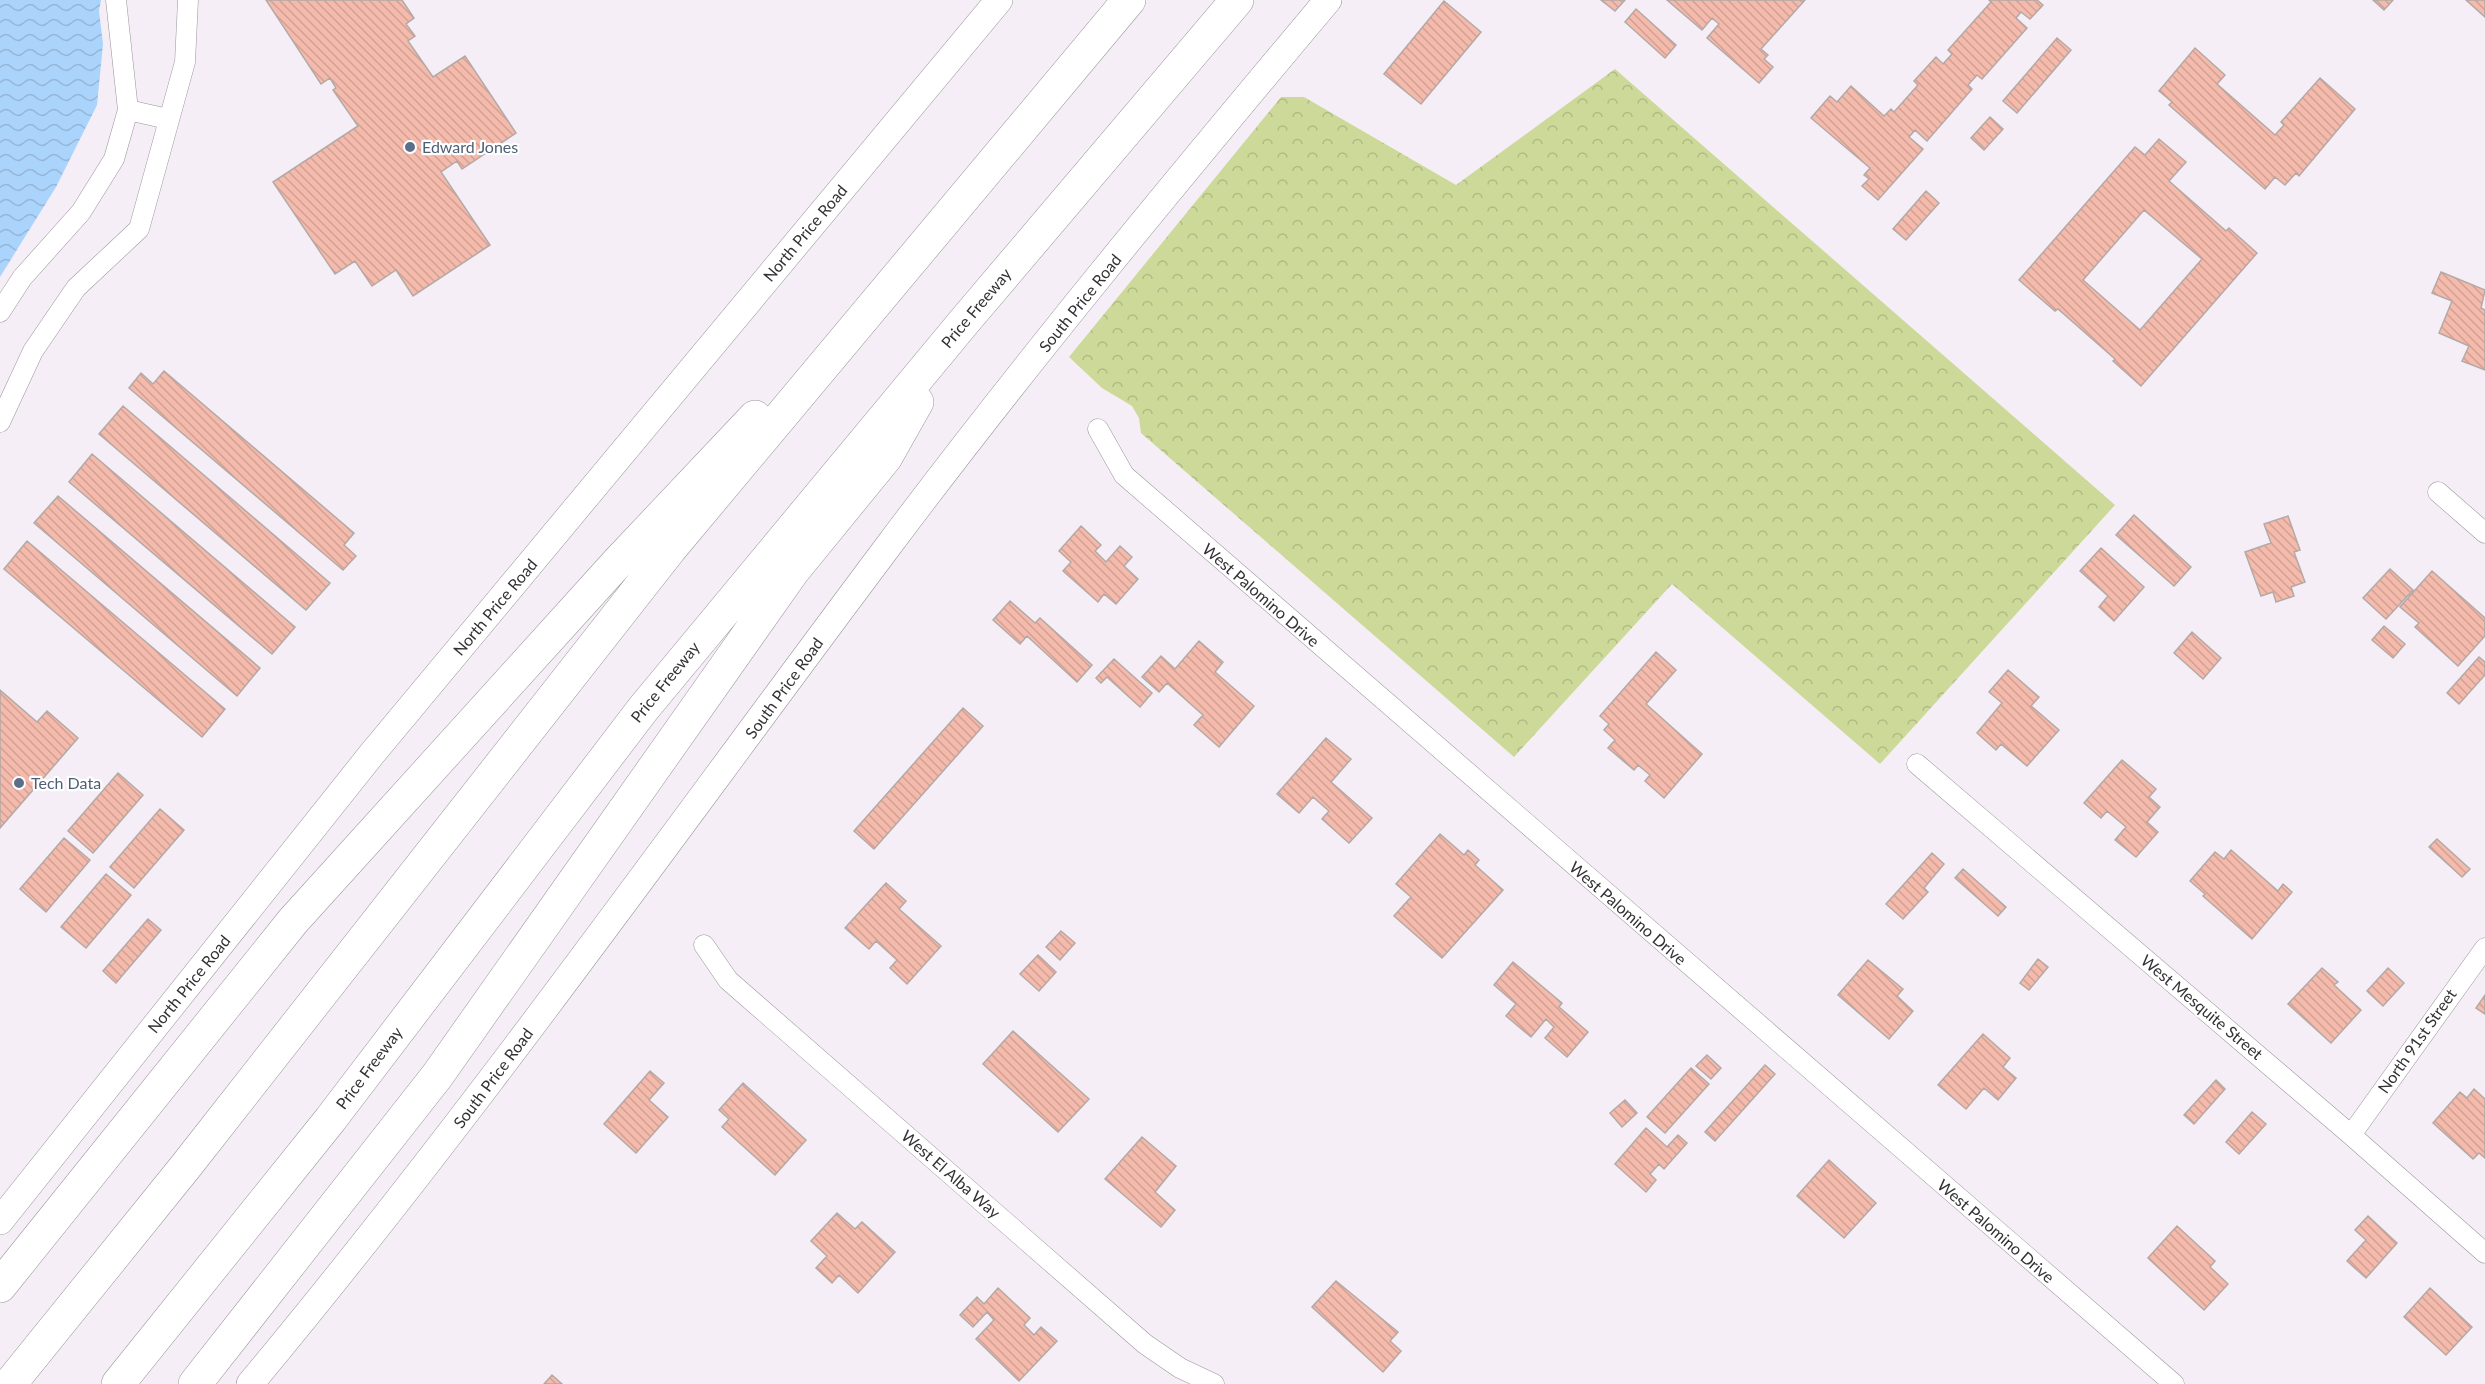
<svg xmlns="http://www.w3.org/2000/svg" width="2485" height="1384" font-family="Lato,sans-serif">
	<style>
		.park { fill: url(#park-crowns) }
		.water { fill: url(#water-waves) }
		.building { fill: url(#building-back-hatch); stroke: #b4a9a6; stroke-width: 1.5; fill-rule: evenodd }
		.lines { fill: none; stroke-linecap: round; stroke-linejoin: round }
		.street-casing { stroke: #9b959c; stroke-width: 21 }
		.secondary-casing { stroke: #9b959c; stroke-width: 28 }
		.highway-casing { stroke: #9b959c; stroke-width: 34 }
		.street { stroke: #fff; stroke-width: 20 }
		.secondary { stroke: #fff; stroke-width: 27 }
		.highway { stroke: #fff; stroke-width: 33 }
		.service-dot { fill: #5c6f8a; stroke: #fff; stroke-width: 2 }
		.labels { text-anchor: middle; stroke-width: 4.5; stroke-linejoin: round; paint-order: stroke }
		.service-label { font-size: 16px; fill: #4e5e75; stroke: #fff; text-anchor: start }
		.street-label { font-size: 16px; fill: #333134; stroke: #fff }
	</style>
	<defs>
		<pattern id="park-crowns" width="20" height="18" patternUnits="userSpaceOnUse" patternTransform="scale(1.5)"><rect width="20" height="18" fill="#cdd998"/><path d="M2 6a3 3 0 1 1 6 0M12 15a3 3 0 1 1 6 0" fill="none" stroke="#b0bb84"/></pattern>
		<pattern id="water-waves" width="16" height="10" patternUnits="userSpaceOnUse" patternTransform="scale(1.5)"><rect width="16" height="10" fill="#abd4fc"/><path d="M0 5q4-4 8 0t8 0" fill="none" stroke="#94b6d9"/></pattern>
		<pattern id="building-back-hatch" width="6" height="6" patternUnits="userSpaceOnUse" patternTransform="scale(1.5)"><rect width="6" height="6" fill="#f4baab"/><path d="M-1 5l2 2M0 0l6 6M5-1l2 2" fill="none" stroke="#d2a094"/></pattern>
	</defs>
	<rect width="100%" height="100%" fill="#f5eef6"/>
	<path class="park" d="M1615,69l500,436 -235,259 -208,-180 -158,173 -373,-324 -2,-15 -7,-12 -30,-18 -33,-31 212,-260h23l152,88z"/>
	<path class="water" d="M0,0h101l-2,11 4,33 -6,61 -41,82 -56,90z"/>
	<path class="building" d="M266,0h136l12,18 -8,6 9,12 -7,5 25,36 32,-21 51,77 -54,36 -5,-8 -16,11 49,73 -77,51 -17,-26 -24,16 -17,-25 -20,13 -62,-92 85,-56 -25,-36 3,-2 -6,-10 -9,6z
		M1601,0h24l-10,11z
		M1667,0h138l-44,49 7,6 -4,4 9,8 -14,16 -52,-45 12,-14 -7,-6 -10,12z
		M1989,0h48l6,5 -13,14 -9,-7 -5,6 11,10 -45,51 -5,-4 -9,10 4,4 -45,52 -12,-11 -6,7 14,12 -45,51 -16,-14 7,-7 -5,-4 6,-7 -59,-50 19,-22 7,6 14,-16 33,30 7,-7 3,3 24,-27 -4,-4 22,-24 7,7 9,-10 -4,-4 43,-48z
		M2373,0h20l-9,10z
		M2466,0h19v17z
		M1444,1l37,31 -60,72 -37,-30z
		M1636,9l40,36 -11,13 -40,-36z
		M2057,38l14,12 -54,63 -14,-12z
		M2195,48l30,27 -8,9 58,51 9,-10 -3,-3 39,-44 35,31 -56,67 -3,-3 -11,12 -10,-8 -10,12 -96,-84 3,-3 -13,-11z
		M1990,117l13,12 -19,21 -13,-12z
		M2159,139l27,23 -17,19 57,50 3,-3 28,25 -116,133 -28,-25 2,-2 -57,-50 -3,2 -36,-31 116,-133 10,8zM2144,210l58,49 -62,71 -57,-50z
		M1926,191l13,12 -33,37 -13,-11z
		M2441,272l44,18 -4,18 4,2v60l-23,-9 7,-15 -30,-13 13,-32 -20,-8z
		M164,371l190,162 -10,12 12,11 -13,14 -214,-182 12,-15 12,11z
		M123,406l207,177 -24,27 -207,-176z
		M92,454l203,173 -23,27 -203,-172z
		M58,496l202,172 -23,28 -203,-173z
		M2134,515l57,52 -17,19 -58,-51z
		M2288,516l12,34 -6,2 11,30 -14,5 3,9 -18,6 -3,-10 -12,4 -16,-44 26,-9 -7,-19z
		M1081,526l20,19 -6,6 11,11 14,-16 12,11 -8,9 14,13 -22,25 -12,-10 -6,8 -35,-31 8,-9 -12,-11z
		M27,541l198,168 -23,28 -198,-168z
		M2101,548l43,39 -30,34 -15,-14 9,-11 -28,-25z
		M2390,569l23,21 -27,29 -23,-21z
		M2432,571l53,47v18l-27,30 -43,-39 4,-4 -19,-16z
		M1010,601l25,22 5,-5 52,47 -15,17 -50,-46 -7,8 -27,-24z
		M2384,626l21,18 -12,14 -21,-18z
		M2192,632l29,26 -18,21 -29,-26z
		M1199,641l24,21 -8,10 39,34 -35,41 -25,-22 9,-10 -36,-32 -8,9 -17,-15 19,-21 14,13z
		M1656,652l20,18 -30,34 56,50 -38,44 -19,-17 5,-6 -12,-10 -4,5 -26,-22 7,-8 -11,-10 5,-6 -9,-8z
		M2479,657l6,5v13l-26,29 -12,-11z
		M1114,659l38,34 -12,14 -33,-30 -6,6 -5,-5z
		M2008,670l31,27 -8,9 28,24 -32,36 -26,-22 -5,6 -19,-17 25,-30 -13,-11z
		M0,690l37,32 10,-11 31,27 -78,90z
		M963,708l20,18 -109,123 -20,-18z
		M1326,738l25,21 -20,23 41,36 -23,25 -27,-24 7,-8 -16,-14 -14,16 -22,-19z
		M2122,760l34,29 -7,8 11,10 -13,15 11,10 -22,25 -21,-17 11,-13 -19,-16 -6,7 -17,-15z
		M118,773l25,22 -50,58 -25,-22z
		M160,809l24,21 -50,58 -24,-21z
		M1440,834l24,21 4,-5 11,10 -4,5 28,25 -61,68 -48,-42 17,-19 -15,-13z
		M64,838l26,22 -44,52 -26,-23z
		M2437,839l33,30 -8,8 -33,-30z
		M2231,850l47,41 5,-7 9,8 -40,47 -49,-43 2,-2 -15,-13 25,-29 9,7z
		M1932,853l12,11 -20,24 4,4 -25,27 -17,-15z
		M1963,869l43,38 -8,9 -43,-38z
		M106,874l25,21 -45,53 -25,-21z
		M886,883l20,18 -7,8 42,37 -34,38 -17,-16 7,-8 -21,-19 -7,8 -24,-21z
		M148,919l13,11 -45,53 -13,-12z
		M1061,931l14,12 -15,17 -14,-13z
		M1038,955l18,17 -17,19 -19,-17z
		M2038,959l10,8 -19,23 -9,-7z
		M1868,960l35,29 -6,7 16,15 -24,28 -51,-44z
		M1513,962l49,41 -3,4 29,25 -21,25 -22,-19 9,-11 -8,-8 -15,18 -25,-21 10,-12 -22,-19z
		M2322,968l16,14 -4,3 27,25 -30,33 -43,-39z
		M2388,968l16,15 -21,23 -16,-15z
		M2485,995v19l-9,-6z
		M1013,1031l76,68 -31,33 -75,-68z
		M1983,1034l27,24 -7,9 13,11 -18,22 -14,-12 -18,21 -28,-24z
		M1707,1055l14,13 -10,11 -15,-13z
		M1765,1065l10,9 -60,67 -10,-9z
		M1691,1068l18,16 -44,49 -18,-16z
		M650,1071l14,12 -15,17 19,17 -32,36 -32,-29z
		M2216,1080l9,9 -31,35 -10,-9z
		M743,1083l63,57 -31,35 -53,-48 7,-8 -10,-9z
		M2474,1089l11,10v59l-6,-5 -6,6 -40,-36 27,-31 7,6z
		M1625,1100l12,13 -15,14 -12,-14z
		M2252,1112l14,12 -27,30 -13,-12z
		M1646,1128l21,19 11,-12 9,8 -23,26 -5,-5 -9,10 6,6 -10,12 -31,-28z
		M1142,1137l34,29 -21,26 20,18 -14,17 -56,-48z
		M1829,1160l47,43 -32,35 -47,-42z
		M837,1213l18,16 7,-7 33,30 -37,41 -19,-18 -7,8 -16,-15 11,-12 -16,-15z
		M2368,1216l29,27 -31,35 -19,-17 19,-21 -11,-10z
		M2177,1226l38,35 -5,6 18,17 -24,26 -56,-52z
		M1336,1281l62,51 -8,9 11,10 -18,21 -71,-65z
		M998,1288l32,30 -6,7 10,10 7,-8 16,14 -38,40 -43,-42 18,-19 -7,-8 -14,15 -13,-12 17,-18 7,7z
		M2430,1288l42,39 -26,28 -42,-38z
		M552,1375l10,9h-18z"/>
	<g class="lines">
		<defs>
			<path id="street" d="M128,110l40,9
				M0,312l22,-34 59,-66 33,-53 14,-49 -12,-110
				M0,422l33,-71 43,-63 63,-59 46,-167 3,-62
				M1098,429l26,46 1050,909
				M2438,492l47,41
				M1917,764l434,371 134,118
				M704,945l24,35 417,364 35,24 34,16
				M2351,1135l134,-187"/>
			<path id="secondary" d="M0,1221l371,-466 628,-755
				M250,1384c224,-269 426,-555 636,-835 140,-187 291,-369 442,-549"/>
			<path id="highway" d="M0,1286l293,-365 325,-359 137,-145
				M10,1384l176,-218 484,-617 459,-549
				M118,1384l212,-264 313,-411 320,-386 274,-323
				M195,1384l242,-308 356,-505 93,-114 31,-55"/>
		</defs>
		<use href="#street" class="street-casing"/>
		<use href="#secondary" class="secondary-casing"/>
		<use href="#highway" class="highway-casing"/>
		<use href="#street" class="street"/>
		<use href="#secondary" class="secondary"/>
		<use href="#highway" class="highway"/>
	</g>
	<g class="service-dot">
		<circle cx="410" cy="147" r="6"/>
		<circle cx="19" cy="783" r="6"/>
	</g>
	<g class="labels">
		<g class="service-label">
			<text x="422" y="153">Edward Jones</text>
			<text x="31" y="789">Tech Data</text>
		</g>
		<g class="street-label">
			<text transform="translate(805 233) rotate(-50)" y="6">North Price Road</text>
			<text transform="translate(1080 303) rotate(-51)" y="6">South Price Road</text>
			<text transform="translate(976 308) rotate(-50)" y="6">Price Freeway</text>
			<text transform="translate(1261 595) rotate(41)" y="6">West Palomino Drive</text>
			<text transform="translate(495 607) rotate(-50)" y="6">North Price Road</text>
			<text transform="translate(665 682) rotate(-51)" y="6">Price Freeway</text>
			<text transform="translate(784 688) rotate(-54)" y="6">South Price Road</text>
			<text transform="translate(1628 913) rotate(41)" y="6">West Palomino Drive</text>
			<text transform="translate(189 984) rotate(-51)" y="6">North Price Road</text>
			<text transform="translate(2202 1007) rotate(40)" y="6">West Mesquite Street</text>
			<text transform="translate(2417 1041) rotate(-55)" y="6">North 91st Street</text>
			<text transform="translate(369 1068) rotate(-53)" y="6">Price Freeway</text>
			<text transform="translate(493 1078) rotate(-53)" y="6">South Price Road</text>
			<text transform="translate(951 1174) rotate(41)" y="6">West El Alba Way</text>
			<text transform="translate(1996 1231) rotate(41)" y="6">West Palomino Drive</text>
		</g>
	</g>
</svg>
